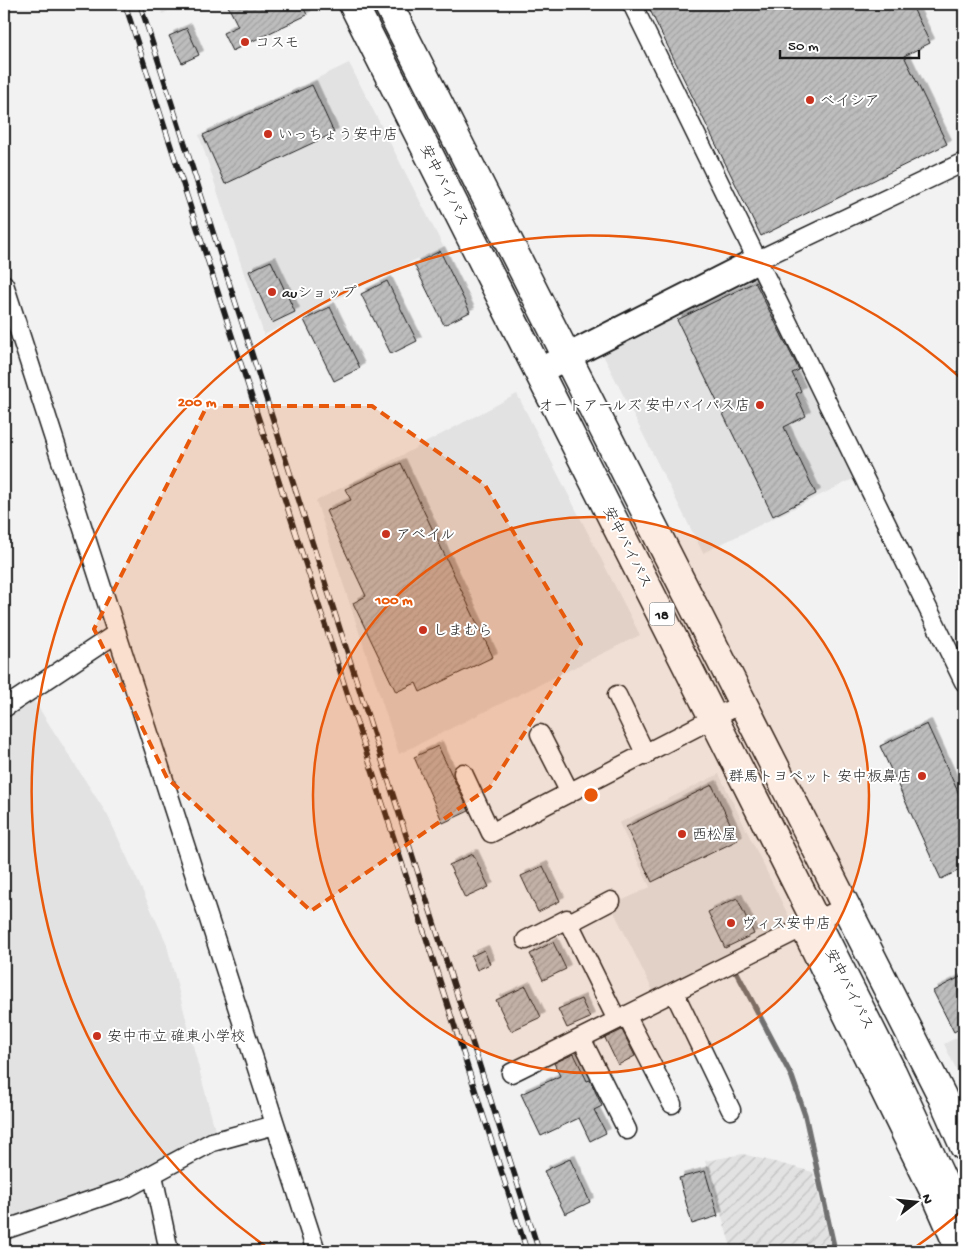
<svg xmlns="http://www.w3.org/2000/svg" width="968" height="1255" font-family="'Gochi Hand','Klee One',sans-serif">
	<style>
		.built { fill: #e2e2e2 }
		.industrial { fill: url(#industrial-furrows) }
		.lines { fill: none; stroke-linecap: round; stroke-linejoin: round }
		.stream { stroke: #707070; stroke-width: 5.5 }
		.building { fill: url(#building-hatch); stroke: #1c1c1c; filter: url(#shadow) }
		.street-casing { stroke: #1c1c1c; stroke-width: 21 }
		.secondary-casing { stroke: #1c1c1c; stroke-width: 29 }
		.highway-casing { stroke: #1c1c1c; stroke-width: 31 }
		.street { stroke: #fff; stroke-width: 18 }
		.secondary { stroke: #fff; stroke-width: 25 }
		.highway { stroke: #fff; stroke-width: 28 }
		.rail-casing { stroke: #1c1c1c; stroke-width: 5.5 }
		.rail { stroke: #fff; stroke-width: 4; stroke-dasharray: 11; stroke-linecap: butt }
		.marked { fill: #e8590c; fill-opacity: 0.2; stroke: #e8590c; stroke-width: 4; stroke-dasharray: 10 6; stroke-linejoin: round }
		.ring { fill: none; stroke: #e8590c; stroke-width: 2.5 }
		.poi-dot { fill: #c8321e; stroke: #fff; stroke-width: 2 }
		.labels { text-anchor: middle; stroke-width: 4; stroke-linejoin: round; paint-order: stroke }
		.shield { fill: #fff; stroke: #606060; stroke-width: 1 }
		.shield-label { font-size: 14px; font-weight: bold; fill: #1c1c1c }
		.poi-label { font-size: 15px; fill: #1c1c1c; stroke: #fff; text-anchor: start }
		.street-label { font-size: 15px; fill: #1c1c1c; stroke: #fff }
		.centre { fill: #e8590c; stroke: #fff; stroke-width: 2.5 }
		.ring-label { font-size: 15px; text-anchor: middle; font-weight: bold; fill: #e8590c; stroke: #fff; stroke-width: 4; stroke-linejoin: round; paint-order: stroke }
	</style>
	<defs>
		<pattern id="industrial-furrows" width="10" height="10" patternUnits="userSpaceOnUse" patternTransform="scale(1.25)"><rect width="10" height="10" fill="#e2e2e2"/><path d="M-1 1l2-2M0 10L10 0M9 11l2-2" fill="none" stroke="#c1c1c1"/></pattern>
		<pattern id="building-hatch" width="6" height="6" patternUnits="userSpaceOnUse" patternTransform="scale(1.25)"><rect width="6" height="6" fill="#bdbdbd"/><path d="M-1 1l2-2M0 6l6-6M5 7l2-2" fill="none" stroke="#a2a2a2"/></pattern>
		<filter id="shadow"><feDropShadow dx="4.5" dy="-4.5" stdDeviation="0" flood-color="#0004"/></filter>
	</defs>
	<rect width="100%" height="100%" fill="#f2f2f2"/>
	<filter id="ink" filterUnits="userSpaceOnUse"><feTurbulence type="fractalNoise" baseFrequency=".02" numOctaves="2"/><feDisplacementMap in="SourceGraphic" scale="10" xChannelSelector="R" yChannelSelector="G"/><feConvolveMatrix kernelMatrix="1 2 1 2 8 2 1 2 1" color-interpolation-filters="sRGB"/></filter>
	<g filter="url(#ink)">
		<path class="built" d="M159,4h23l-20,10z
			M349,63l94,183 -179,89 -65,-200z
			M751,275l7,3 99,199 -154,76 -102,-202z
			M517,394l123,241 -241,119 -83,-253z
			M31,696l77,120 58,126 49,188 -79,45 -132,46v-505z
			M719,774l73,149 -139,68 -42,-85 39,-19 -31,-64z
			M964,1034v51l-20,-41z"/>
		<path class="industrial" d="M743,1154l70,18 19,79h-112l11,-4 -26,-86z"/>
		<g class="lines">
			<path class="stream" d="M736,971l56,106 13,38 30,136"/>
		</g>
		<path class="building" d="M227,4h75l5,11 -75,36 -9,-18 15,-7z
			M647,4h264l19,39 -26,13 43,88 -186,92z
			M187,28l12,27 -17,8 -13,-27z
			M312,85l22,48 -109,51 -22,-49z
			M440,251l30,61 -26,13 -30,-61z
			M271,261l24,51 -23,11 -23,-52z
			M387,281l30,60 -26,13 -30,-60z
			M755,282l44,88 -7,3 9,18 -5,3 10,22 -22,11 32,67 -43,22 -96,-196z
			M330,307l30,61 -26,13 -30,-61z
			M401,463l92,194 -73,35 -4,-9 -20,9 -43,-89 13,-7 -40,-85 25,-11 -6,-11z
			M927,724l37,81v23l-6,3 6,13v24l-23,11 -61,-133z
			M438,746l31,65 -26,12 -29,-66z
			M712,785l26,55 -86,42 -26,-55z
			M473,854l16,33 -24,11 -16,-33z
			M543,866l17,35 -22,11 -17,-36z
			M737,898l17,36 -29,14 -17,-36z
			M553,942l13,27 -23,11 -13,-26z
			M484,950l6,14 -13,6 -6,-14z
			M964,975v51l-10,6 -21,-41z
			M526,986l15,31 -30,14 -15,-31z
			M581,999l9,19 -23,10 -9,-19z
			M622,1030l13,26 -17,9 -13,-27z
			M574,1054l13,27 3,-1 12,26 -8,4 12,23 -16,8 -11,-23 -38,18 -20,-42 39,-18 -6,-13z
			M570,1159l20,43 -25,12 -21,-43z
			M705,1171l13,45 -26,8 -13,-46z"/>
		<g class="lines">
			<defs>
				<path id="street" d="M632,4l332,678
					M758,260l206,-98
					M4,284l312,967
					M617,695l29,60
					M4,708l113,-75
					M540,734l30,59
					M463,773l28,60 252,-130
					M569,923l42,-22
					M800,929l131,267 22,50v5
					M526,940l41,-21 50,101
					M674,992l57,118
					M626,1015l46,89
					M581,1038l46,92
					M511,1073l335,-167
					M153,1175l16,76
					M4,1230l123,-42 85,-46 63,-17"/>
				<path id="secondary" d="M539,371l219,-111"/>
				<path id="highway" d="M353,4l539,1068 72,155
					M388,4l553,1090 23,52"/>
			</defs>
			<use href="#street" class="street-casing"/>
			<use href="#secondary" class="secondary-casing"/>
			<use href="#highway" class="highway-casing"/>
			<use href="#street" class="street"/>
			<use href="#secondary" class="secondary"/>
			<use href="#highway" class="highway"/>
			<defs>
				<path id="rail" d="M125,4l402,1247
					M140,4l399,1247"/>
			</defs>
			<use href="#rail" class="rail-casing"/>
			<use href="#rail" class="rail"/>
		</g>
	</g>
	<path class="marked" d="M207,406h165l113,79 96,159 -91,143 -179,124 -144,-133 -73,-149z"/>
	<circle cx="591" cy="795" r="278" fill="#e8590c" fill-opacity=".12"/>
	<g class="ring">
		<circle cx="591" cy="795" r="278"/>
		<path d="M964 1209A557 557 0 0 1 914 1248M268 1248A557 557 0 1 1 964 381"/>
	</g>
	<g class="poi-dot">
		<circle cx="245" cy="42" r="5"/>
		<circle cx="810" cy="100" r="5"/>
		<circle cx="268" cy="134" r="5"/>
		<circle cx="272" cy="292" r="5"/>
		<circle cx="760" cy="405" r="5"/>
		<circle cx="386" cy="534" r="5"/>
		<circle cx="423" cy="630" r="5"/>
		<circle cx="922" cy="776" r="5"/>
		<circle cx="682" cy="834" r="5"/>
		<circle cx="731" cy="923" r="5"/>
		<circle cx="97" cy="1036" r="5"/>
	</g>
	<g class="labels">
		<rect class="shield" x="649.5" y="602.5" width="25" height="23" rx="4"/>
		<g class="shield-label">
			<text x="662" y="619">18</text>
		</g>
		<g class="poi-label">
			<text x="255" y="47">コスモ</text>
			<text x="820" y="105">ベイシア</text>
			<text x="278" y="139">いっちょう安中店</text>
			<text x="282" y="297">auショップ</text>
			<text x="750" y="410" text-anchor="end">オートアールズ 安中バイパス店</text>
			<text x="396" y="539">アベイル</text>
			<text x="433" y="635">しまむら</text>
			<text x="912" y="781" text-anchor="end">群馬トヨペット 安中板鼻店</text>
			<text x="692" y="839">西松屋</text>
			<text x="741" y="928">ヴィス安中店</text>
			<text x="107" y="1041">安中市立 碓東小学校</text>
		</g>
		<g class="street-label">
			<text transform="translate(445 185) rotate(63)" y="5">安中バイパス</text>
			<text transform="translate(628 547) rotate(63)" y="5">安中バイパス</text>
			<text transform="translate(850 989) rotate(63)" y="5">安中バイパス</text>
		</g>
	</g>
	<circle cx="591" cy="795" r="8" class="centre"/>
	<g class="ring-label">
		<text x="197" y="406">200 m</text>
		<text x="394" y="604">100 m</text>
	</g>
	<rect width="968" height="1255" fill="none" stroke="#fff" stroke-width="20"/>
	<rect x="10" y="10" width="948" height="1235" fill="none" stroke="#1c1c1c" stroke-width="2" filter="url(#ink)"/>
	<g transform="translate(916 1202) rotate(74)" stroke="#ffffff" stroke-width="4" paint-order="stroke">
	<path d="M0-4L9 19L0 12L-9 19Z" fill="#1c1c1c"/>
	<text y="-8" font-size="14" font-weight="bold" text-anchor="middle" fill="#1c1c1c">N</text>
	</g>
	<path d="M780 50v8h139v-8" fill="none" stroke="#1c1c1c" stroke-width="2.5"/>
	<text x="788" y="50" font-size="15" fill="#1c1c1c" stroke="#ffffff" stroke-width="4" paint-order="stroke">50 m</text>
</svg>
